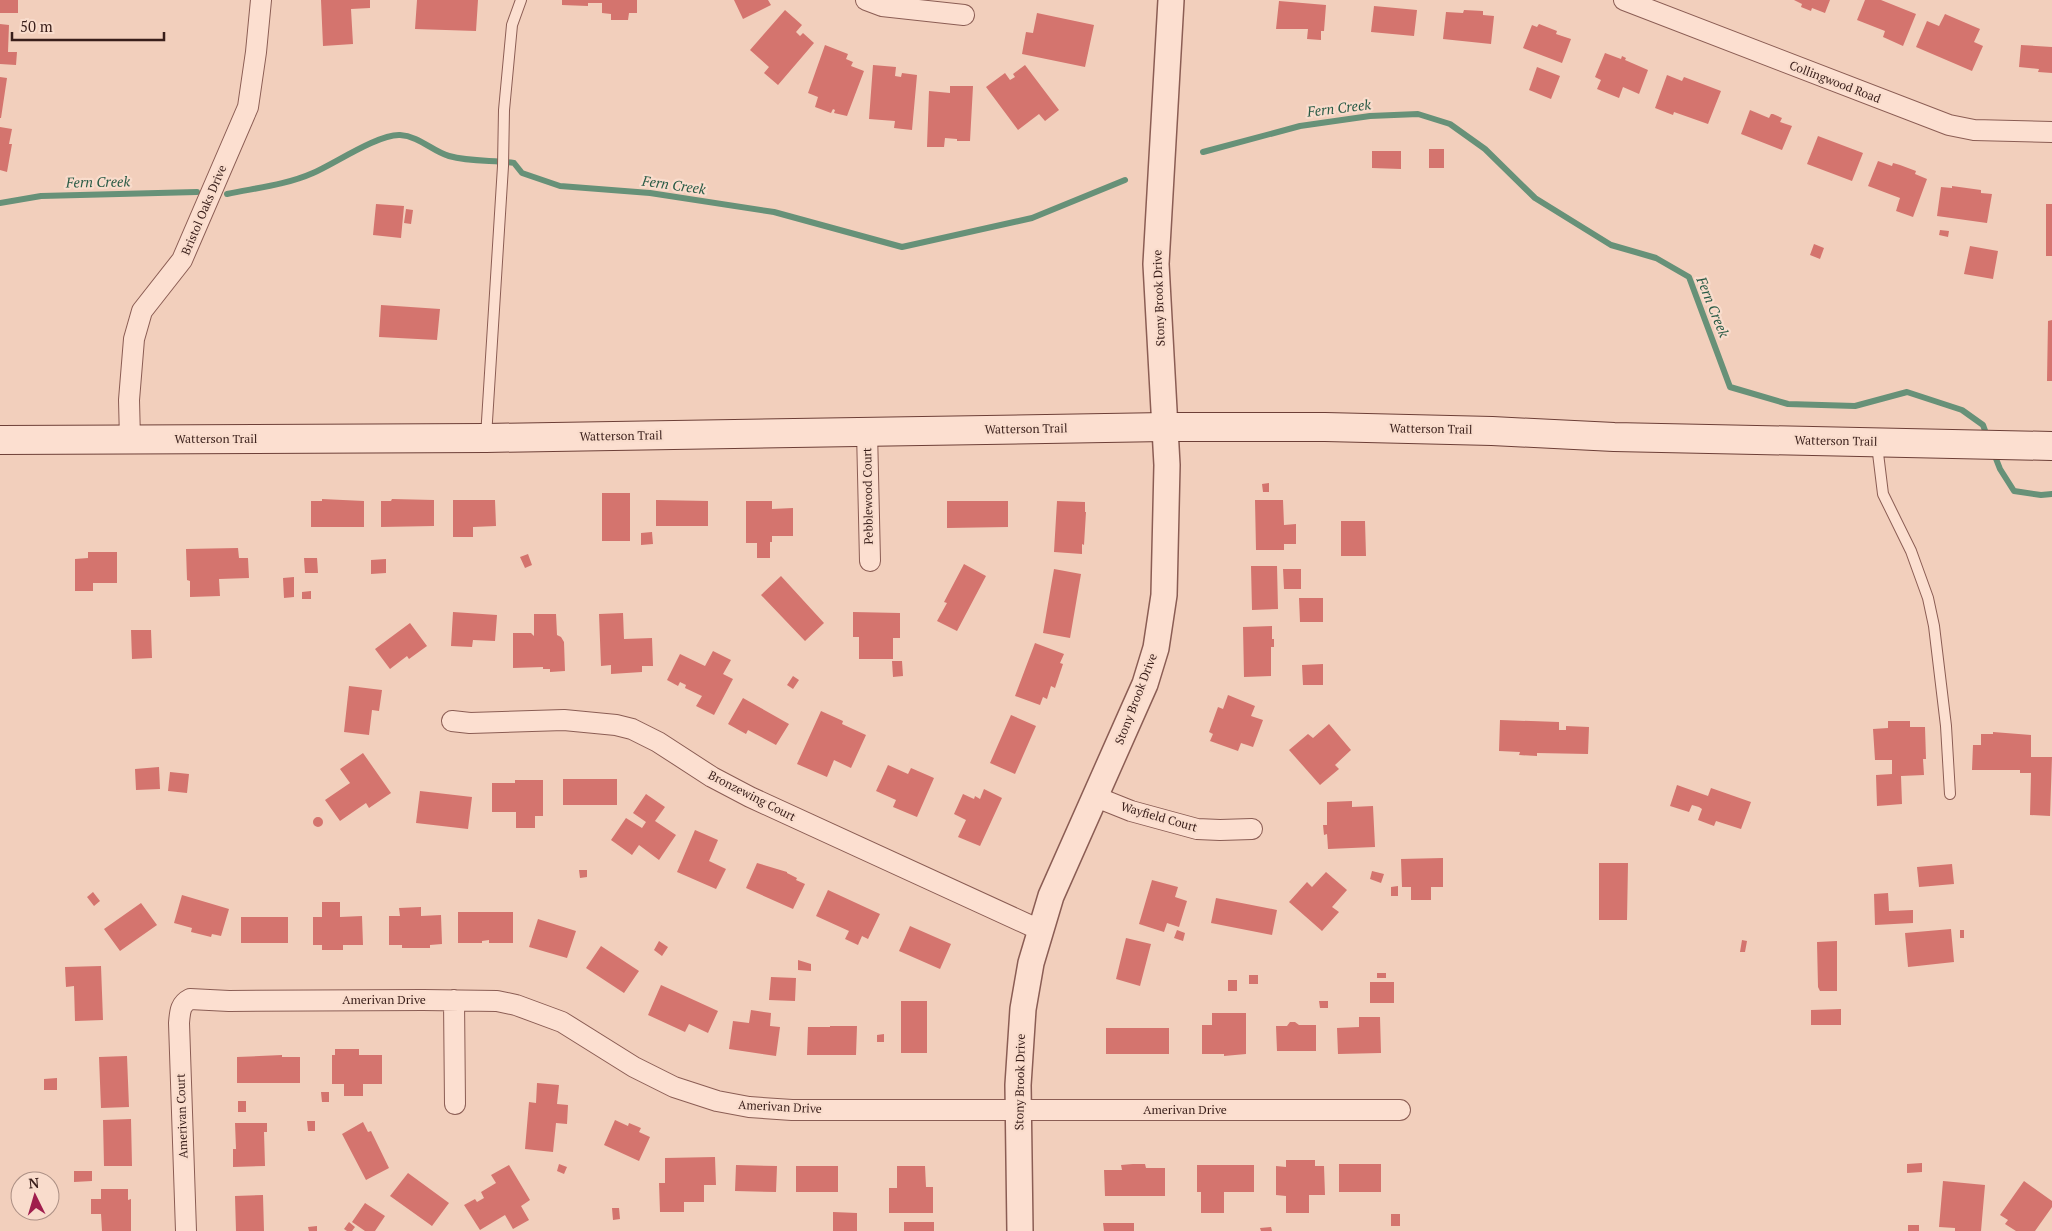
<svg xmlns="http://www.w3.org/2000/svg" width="2052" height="1231" font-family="'PT Serif',serif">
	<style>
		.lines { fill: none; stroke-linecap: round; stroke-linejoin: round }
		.stream { stroke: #679178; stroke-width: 6 }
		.building { fill: #d4746e }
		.service-casing { stroke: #8b5d54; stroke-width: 12 }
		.minor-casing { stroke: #8b5d54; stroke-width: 22 }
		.tertiary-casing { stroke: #8b5d54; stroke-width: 28 }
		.secondary-casing { stroke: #6d3f37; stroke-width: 30 }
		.service { stroke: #fcdfd0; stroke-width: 10 }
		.minor { stroke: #fcdfd0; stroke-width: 20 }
		.tertiary { stroke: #fcdfd0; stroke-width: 25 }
		.secondary { stroke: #fcdfd0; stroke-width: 28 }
		.labels { text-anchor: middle; stroke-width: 4.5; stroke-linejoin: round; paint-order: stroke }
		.street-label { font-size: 12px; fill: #391e1a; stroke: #f9dccc }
		.water-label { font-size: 14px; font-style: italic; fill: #285a45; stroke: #f9dccc }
	</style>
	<rect width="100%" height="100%" fill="#f2cfbc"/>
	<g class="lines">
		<path class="stream" d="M1203,152l97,-26 70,-10 48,-2 32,10 35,25 50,49 76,47 45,13 33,19 41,110 58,17 67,2 52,-14 55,18 21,15 5,14
			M227,194c28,-6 59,-9 86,-21 21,-9 65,-39 87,-38 19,1 32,16 49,21 22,6 43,4 65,7l8,10 38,13 90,7 124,19 128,35 130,-29 93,-38
			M0,203l41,-7 156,-4
			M1993,451l7,18 14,22 27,4 11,-1"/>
	</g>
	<path class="building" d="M0,0h18v13h-18z
		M321,0h49v8l-19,1 2,35 -30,2z
		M417,0h61l-2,31 -61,-2z
		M562,0h75v13h-8l-1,7h-17v-6l-9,-1v-10h-14v3l-26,-1z
		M734,0h34l3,5 -28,14z
		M1794,0h36l-5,13 -13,-5 -1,3 -10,-4 1,-3z
		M1865,0h16l35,14 -13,32 -20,-9 2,-6 -28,-11z
		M1279,1l47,4 -2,26h-3v9l-14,-1 1,-10h-32z
		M1374,6l43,4 -3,26 -43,-4z
		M785,10l17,15 -6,7 4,4 3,-3 11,10 -36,42 -14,-12 5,-6 -19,-17z
		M1464,10l19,1v4l11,1 -3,28 -48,-5 3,-27 17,1z
		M1037,13l57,12 -9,42 -63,-13 4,-22 7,1z
		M1945,14l35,15 -6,13 9,4 -11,25 -56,-24 11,-26 12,5z
		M0,24l9,1 -1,27h9l-1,13 -16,-1z
		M1539,24l18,7 -1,3 15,5 -9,24 -39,-15 9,-23 5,2z
		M825,45l23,9 -2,5 7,3 -2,4 13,5 -17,45 -13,-3 1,-3 -2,-1 -2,4 -16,-6 3,-10 -10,-4z
		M2021,45l31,2v26l-14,-1 1,-3 -20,-2z
		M1605,53l16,6 1,-3 4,2 -1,2 23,10 -9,24 -16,-7 -4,11 -22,-9 4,-9 -6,-3z
		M873,65l23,2 -1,9 6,1 1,-4 15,2 -5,55 -18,-2 1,-7 -26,-2z
		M1025,65l34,45 -14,11 -6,-7 -21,16 -32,-43 19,-14 5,7 5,-3 -2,-3z
		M1537,67l23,9 -9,23 -22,-9z
		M1667,75l15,6 2,-4 37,14 -13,33 -34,-12 -1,3 -18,-7z
		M0,77l7,1 -6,40h-1z
		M950,86h23l-3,55h-13v-2l-12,-1 -1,9h-17l2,-56 21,2z
		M1750,110l19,8 2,-4h2l9,4 -2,4 12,4 -10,24 -41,-16z
		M0,127l12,2 -3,15h3l-5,28 -7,-2z
		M1818,136l45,17 -11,28 -45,-17z
		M1429,149h15v19h-15z
		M1372,151h29v18l-29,-1z
		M1878,161l14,5 1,-3 7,2 16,6 -1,3 12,5 -14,38 -17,-6 4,-13 -32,-12z
		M1952,186l29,4v3l11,1 -5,29 -50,-7 4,-29 11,1z
		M376,204l28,2 -3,32 -28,-3z
		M2046,204h6v52h-6z
		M406,209l7,1 -2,14 -7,-1z
		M1940,230l9,1 -1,6 -9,-2z
		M1814,244l10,4 -4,11 -10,-4z
		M1970,246l28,5 -5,28 -29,-5z
		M381,305l59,4 -3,31 -58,-3z
		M2052,320v61h-5l1,-60z
		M1269,483v9h-6l-1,-8z
		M602,493h28v48h-28z
		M322,499l42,2v26h-53v-26h11z
		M392,499l42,1v26l-53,1v-26h10z
		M453,500h42l1,26 -23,1v10h-20z
		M656,500l52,1v25h-52z
		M1255,500h28l1,25 12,-1v20h-12v6h-28z
		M746,501h26v8l21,-1v28h-21v6h-2v16h-13v-15h-11z
		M947,501h61v26l-61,1z
		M1057,501l28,1v10h1l-2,33 -2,-1v10l-28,-2z
		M1341,521h24l1,35h-25z
		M652,532l1,12 -12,1v-12z
		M238,548l1,10h9l1,20 -30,1 1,17 -30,1v-16l-3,-1 -1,-31z
		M88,552h29v31h-24v8h-18v-32l13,-1z
		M528,554l4,11 -7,3 -5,-11z
		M304,558h13l1,15h-13z
		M386,559v14l-15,1v-14z
		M964,564l22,12 -29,55 -20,-10 10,-18 -3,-1z
		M1251,566h26l1,43 -26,1z
		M1054,569l27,5 -11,64 -27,-5z
		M1283,569h18v20h-17z
		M781,576l43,47 -19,18 -44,-46z
		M294,577v20l-10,1 -1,-20z
		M311,591v8h-9v-7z
		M1299,598h24v24h-23z
		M453,612l44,3 -2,26 -22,-1 -1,7 -21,-1z
		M853,612l47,1v25h-7v21h-34v-22h-6z
		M623,613l1,26 28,-1 1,28h-11v6l-31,2v-9l-10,1 -2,-52z
		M534,614h22l1,21 4,2 3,5 1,29 -15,1v-3h-7v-2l-30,1v-35h18l3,3z
		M410,623l17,23 -18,13 -2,-3 -17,13 -15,-20z
		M1272,626v13h2v8h-3v29l-27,1 -1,-50z
		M131,630h20l1,28 -20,1z
		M1035,643l29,11 -4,9 3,1 -8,24 -4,-2 -4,13 -4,-2 -3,8 -25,-9z
		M713,651l18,9 -8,14 10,5 -19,36 -18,-9 6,-10 -17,-8 1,-3 -6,-3 -2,4 -11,-6 13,-26 25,12z
		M892,661h10l1,15 -10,1z
		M1323,664v21h-20l-1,-20z
		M793,676l6,4 -6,9 -6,-4z
		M349,686l33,4 -3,21 -7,-1 -3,25 -25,-3z
		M1228,695l27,11 -4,10 12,4 -10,27 -12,-4 -3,8 -28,-10 3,-7 -4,-2 9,-25 5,2z
		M743,698l46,26 -13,21 -28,-15 -2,4 -18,-10z
		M821,711l22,10 -1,3 24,11 -15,33 -17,-8 -7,17 -30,-13z
		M1011,715l25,11 -21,48 -25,-11z
		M1500,720l59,2v8h7v-4l23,1 -1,27 -51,-1v3l-18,-1 1,-3 -21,-1z
		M1888,721h22v6h15l1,32h-3l1,16 -23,1 1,28 -25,2 -1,-31 16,-1v-14h-17l-2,-31 15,-1z
		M1329,724l22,26 -16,15 4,4 -19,16 -31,-35 19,-16 5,4z
		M1993,732l38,3v22h21l-2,59 -20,-1 1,-42h-11v-3h-48l1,-25h8v-11h12z
		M363,753l28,40 -22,15 -3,-5 -26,18 -15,-21 25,-17 -10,-14z
		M888,765l20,9 3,-6 23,10 -17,39 -24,-10 3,-7 -20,-9z
		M159,767l1,22 -24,1 -1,-21z
		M170,772l19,2 -2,19 -19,-2z
		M563,779h54v26h-54z
		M515,780h28v36h-8v12h-19v-16h-24v-29h23z
		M1677,785l31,11 3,-8 40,14 -10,27 -25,-8 -2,5 -16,-6 4,-11 -3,-2 -7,-2 -3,7 -19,-6z
		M984,789l18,9 -22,48 -22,-9 8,-17 -12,-6 9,-20 11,5 1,-3 5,3z
		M420,791l52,6 -4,32 -52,-6z
		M646,794l19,13 -10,14 21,14 -17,25 -20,-15 -7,10 -21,-15 15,-22 16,10 4,-6 -13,-9z
		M1352,801v6l21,-1 2,41 -47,2 -1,-15 -3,1 -1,-10h4v-23z
		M313 822a5 5 0 1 1 10 0a5 5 0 1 1-10 0Z
		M695,830l23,10 -9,21 17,8 -10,20 -39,-17z
		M1443,858v29h-12v13h-20v-13h-9l-1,-28z
		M757,863l30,9v1l10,5 -1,2 9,4 -12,25 -47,-21z
		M1599,863h29l-1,57h-28z
		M1952,864l2,20 -35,3 -2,-20z
		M579,870h8v7l-7,1z
		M1372,871l12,3 -3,9 -11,-4z
		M1326,872l21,18 -15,17 7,5 -17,19 -33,-29 18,-20 5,5z
		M1152,880l26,7 -3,10 12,4 -8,26 -12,-4 -3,9 -25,-8z
		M1398,886v10h-7v-9z
		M828,890l52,24 -12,25 -6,-3 -4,9 -13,-6 4,-8 -33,-15z
		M93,892l7,9 -6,5 -7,-9z
		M1888,893l1,18 24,-1v13l-38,2 -1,-31z
		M182,895l47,14 -8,27 -9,-2 -1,3 -20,-5 1,-4 -18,-5z
		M1216,898l61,12 -5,25 -61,-12z
		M322,902h18v15l22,-1 1,29h-20v5h-21v-5h-9v-28h9z
		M141,903l16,22 -37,26 -16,-22z
		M421,907v9l20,-1 1,29 -12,1v3h-28v-3h-13v-29h11l-1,-8z
		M458,912h55v31h-24v-3l-7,1v2h-24z
		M241,917h47v26h-47z
		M538,919l38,12 -9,27 -38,-11z
		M910,926l41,18 -11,25 -41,-18z
		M1951,929l3,33 -46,5 -3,-34z
		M1177,930l8,3 -2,8 -9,-3z
		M1960,930h4v8h-4z
		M1126,938l25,6 -11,42 -24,-7z
		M1742,940l5,1 -2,11h-5z
		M659,941l9,6 -6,9 -8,-6z
		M1837,941v50h-17l-2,-4 -1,-45z
		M601,946l38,25 -15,22 -38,-25z
		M798,960l13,4v7l-13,-1z
		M101,966l2,54 -28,1 -1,-35 -8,1 -1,-20z
		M1377,973h9v5h-9z
		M1249,975h9v9h-9z
		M771,977l25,1 -1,23 -26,-1z
		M1228,980h9v11h-9z
		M1370,982h24v21h-24z
		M661,985l57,26 -10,22 -19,-9 -4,8 -37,-17z
		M901,1001h26v52h-26z
		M1319,1001h9v7h-8z
		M1841,1009v16h-30v-15z
		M751,1010l20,3 -1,13 10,1 -4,29 -47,-7 4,-28 16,2z
		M1212,1013h34v41l-22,2v-2h-22v-29h10z
		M1359,1017h21l1,36 -43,1 -1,-26 22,-1z
		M1290,1022h5l4,3h17v26h-39l-1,-25h11z
		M830,1026h27l-1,29h-49l1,-28h22z
		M1106,1028h63v26h-63z
		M884,1034v8h-7v-7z
		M335,1049h24v6h23v29h-19v12h-19v-12h-12v-29h3z
		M282,1055v2h18v26h-63v-26z
		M127,1056l2,51 -28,1 -2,-51z
		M57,1078v12h-13v-11z
		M537,1083l22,2 -2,19 11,1 -1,19 -11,-1 -3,29 -28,-3 4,-47 7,1z
		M321,1092h8v10h-7z
		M238,1101h8v11h-8z
		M131,1119l1,47h-28l-1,-46z
		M615,1120l13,6 1,-3 12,5 -2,4 11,5 -11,24 -35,-16z
		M307,1121h8v10h-7z
		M363,1122l5,10 3,-1 18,37 -23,12 -24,-46z
		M235,1123h32v9h-3l1,34 -32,1v-18h3z
		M715,1157l1,28h-12v17h-20v10h-24l-1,-29h6v-25z
		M1286,1160h29v6h9l1,29h-16v18h-23v-17l-10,-1v-29l10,1z
		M1922,1163v9l-15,1v-9z
		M559,1164l8,3 -3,7 -7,-3z
		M1133,1164h12l1,4h19v28h-60l-1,-26h18l-1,-5z
		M1339,1164h42v28h-42z
		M509,1165l21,35 -9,6 8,14 -16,9 -8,-14 -25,15 -16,-25 11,-6 2,3 7,-4 -3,-6 15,-9 -5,-8z
		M736,1165l41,1 -1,26 -41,-1z
		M1197,1165h57v27h-30v21h-23v-21h-4z
		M796,1166h42v26h-42z
		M897,1166h28l1,21h7v26h-44v-25h8z
		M74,1171h18v10l-18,1z
		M408,1173l41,30 -17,23 -42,-30z
		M1943,1181l42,4 -4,46h-26v-3l-16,-1z
		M2024,1181l28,20v6l-17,24h-19l-11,-7 3,-4 -8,-5z
		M101,1189h27v11l3,-1v32h-29l-1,-17h-10v-15h10z
		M263,1195l1,36h-28l-1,-35z
		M365,1203l20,13 -10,15h-10l-13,-9z
		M612,1208h7l1,11 -7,1z
		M833,1212l24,1v18h-24z
		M1391,1214h9v12h-9z
		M349,1222l6,5 -3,4h-5l-3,-2z
		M904,1222h30v9h-30z
		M1103,1223h31v8h-30z
		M1908,1225h11v6h-11z
		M317,1226v5h-8l-1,-4z
		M1271,1227l1,4h-11l-1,-3z"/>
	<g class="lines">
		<defs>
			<path id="service" d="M486,437l17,-271 1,-56 8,-85 9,-25
				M1877,445l6,49 28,57 17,47 6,28 12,100 4,68"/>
			<path id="minor" d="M866,0l16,6 82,9
				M1624,0l325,125 25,5 78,2
				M867,431l3,130
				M130,439l-1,-39 5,-61 8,-28 40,-51 66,-153 8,-55 5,-52
				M452,721l18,2 94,-3 52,5 16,4 26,13 54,35 38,20 290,133
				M1096,797l35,14 66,18 23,1 32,-1
				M454,1000l1,104
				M186,1231l-7,-208c1,-11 1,-19 11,-24l39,2 194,-1 74,1 19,4 46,17 72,45 40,20 43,14 32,6 43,3h608"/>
			<path id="tertiary" d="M1020,1231l-2,-146 5,-76 8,-46 20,-67 94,-212 11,-36 8,-53 3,-130 -11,-201 15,-264"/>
			<path id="secondary" d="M0,440l486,-2 679,-11h160l167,4 122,6 438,9"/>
		</defs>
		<use href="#service" class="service-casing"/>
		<use href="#minor" class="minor-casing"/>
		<use href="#tertiary" class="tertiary-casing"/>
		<use href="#secondary" class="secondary-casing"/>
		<use href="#service" class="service"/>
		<use href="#minor" class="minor"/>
		<use href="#tertiary" class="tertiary"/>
		<use href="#secondary" class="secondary"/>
	</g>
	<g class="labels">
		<g class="street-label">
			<text transform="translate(1835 82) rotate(21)" y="4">Collingwood Road</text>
			<text transform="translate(204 210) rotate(-67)" y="4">Bristol Oaks Drive</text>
			<text transform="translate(1159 298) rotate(-92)" y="4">Stony Brook Drive</text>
			<text transform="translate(1026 429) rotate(-1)" y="4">Watterson Trail</text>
			<text transform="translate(1431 429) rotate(1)" y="4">Watterson Trail</text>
			<text transform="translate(621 436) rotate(-1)" y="4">Watterson Trail</text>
			<text x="216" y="443">Watterson Trail</text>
			<text transform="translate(1836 441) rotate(1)" y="4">Watterson Trail</text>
			<text transform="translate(868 496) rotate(-91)" y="4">Pebblewood Court</text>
			<text transform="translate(1136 699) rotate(-69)" y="4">Stony Brook Drive</text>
			<text transform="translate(752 796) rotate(27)" y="4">Bronzewing Court</text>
			<text transform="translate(1159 817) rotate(16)" y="4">Wayfield Court</text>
			<text x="384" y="1004">Amerivan Drive</text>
			<text transform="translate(1020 1082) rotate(-89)" y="4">Stony Brook Drive</text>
			<text transform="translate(780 1107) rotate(3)" y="4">Amerivan Drive</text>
			<text x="1185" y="1114">Amerivan Drive</text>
			<text transform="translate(182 1116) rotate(-92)" y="4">Amerivan Court</text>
		</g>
		<g class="water-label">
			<text transform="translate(1339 108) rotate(-7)" y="5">Fern Creek</text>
			<text transform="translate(98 182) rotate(-1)" y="5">Fern Creek</text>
			<text transform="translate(674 185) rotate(8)" y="5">Fern Creek</text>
			<text transform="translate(1713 307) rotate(68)" y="5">Fern Creek</text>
		</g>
	</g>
	<g transform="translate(35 1196) rotate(355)"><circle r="24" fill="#f9dccc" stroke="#ac9085"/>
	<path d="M0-4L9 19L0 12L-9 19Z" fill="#a01e4d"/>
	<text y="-8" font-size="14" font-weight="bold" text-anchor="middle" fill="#391e1a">N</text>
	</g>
	<path d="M12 32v8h152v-8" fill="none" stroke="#391e1a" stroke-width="2.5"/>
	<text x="20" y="32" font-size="15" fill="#391e1a" stroke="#f9dccc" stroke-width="4" paint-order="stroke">50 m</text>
</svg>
